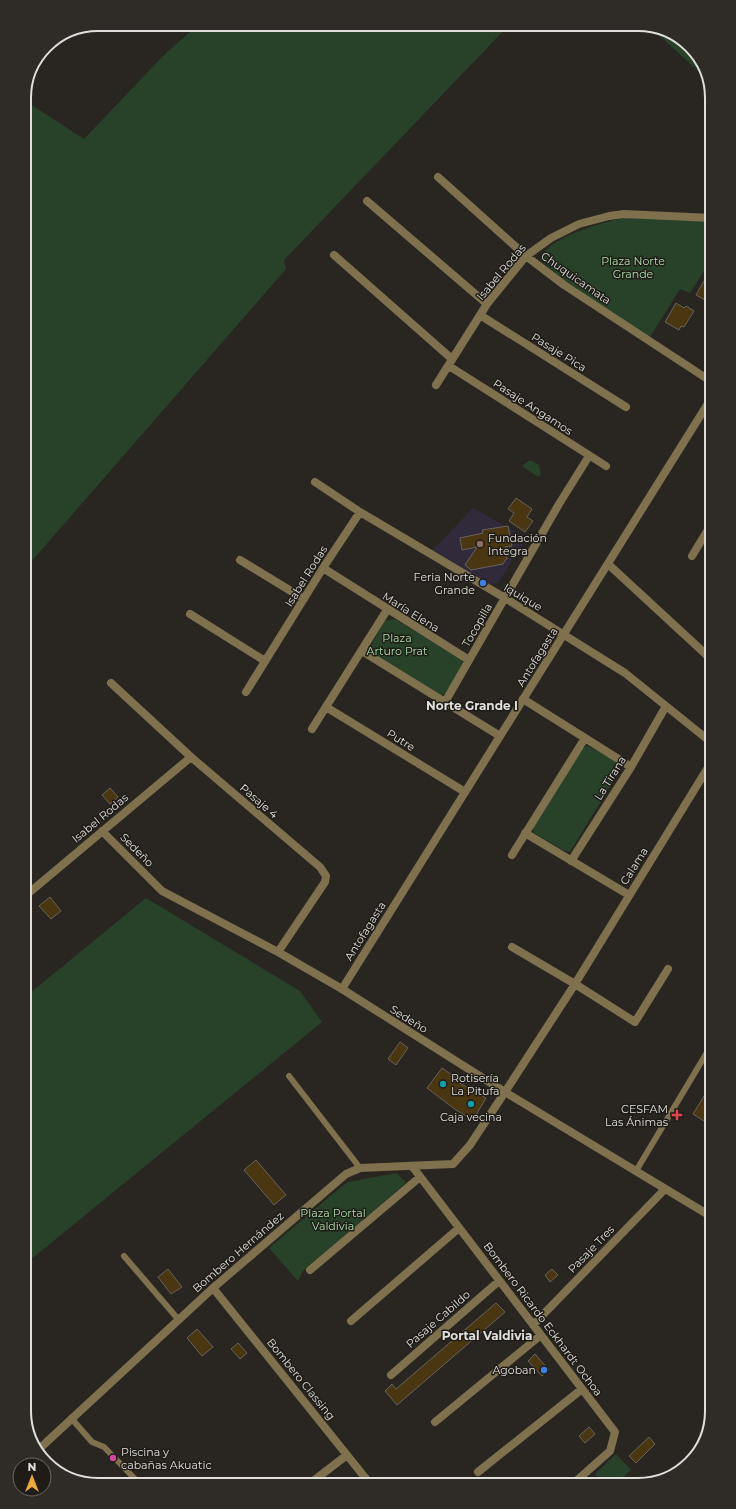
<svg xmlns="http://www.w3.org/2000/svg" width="736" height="1509" font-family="Montserrat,sans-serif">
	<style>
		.education { fill: #312a3a }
		.green { fill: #284129 }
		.building { fill: #4b3612; stroke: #66635e }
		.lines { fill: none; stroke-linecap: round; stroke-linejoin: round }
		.service { stroke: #7f714e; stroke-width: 6 }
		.minor { stroke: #7f714e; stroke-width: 8 }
		.tertiary { stroke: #7f714e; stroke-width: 8 }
		.education-dot { fill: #8d6e63; stroke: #1f1c18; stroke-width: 1.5 }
		.shop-dot { fill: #3f7fe0; stroke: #1f1c18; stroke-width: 1.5 }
		.culture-dot { fill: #0f9aa8; stroke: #1f1c18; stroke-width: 1.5 }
		.health-dot { fill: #e0444e; stroke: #1f1c18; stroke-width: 1.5 }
		.hotel-dot { fill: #d1479c; stroke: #1f1c18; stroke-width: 1.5 }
		.labels { text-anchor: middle; stroke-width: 3; stroke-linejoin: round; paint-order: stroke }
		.park-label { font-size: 11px; fill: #abe0ac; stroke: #1f1c18 }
		.street-label { font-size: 11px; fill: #e1dfdc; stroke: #1f1c18 }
		.poi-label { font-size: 11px; fill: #e1dfdc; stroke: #1f1c18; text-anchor: start }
		.neighbourhood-label { font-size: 12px; font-weight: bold; fill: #e1dfdc; stroke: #1f1c18 }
		.rim { fill: none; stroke: #e1dfdc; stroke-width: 2 }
	</style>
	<rect width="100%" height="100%" fill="#292621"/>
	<path class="education" d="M473,508l54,30 -29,45 -8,1 -58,-33z"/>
	<path class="green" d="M199,24h311l-226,236 2,9 -262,301v-470l60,39 81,-85z
		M650,27l33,12 23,31 3,11z
		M627,217l85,4v37l-22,35 -10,-4 -30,48 -79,-49 -31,-29c9,-23 65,-37 87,-42z
		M528,461h4l7,4 2,9 -3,3 -16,-11z
		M395,619l67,41 1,6 -17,28 -5,1 -69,-42 -2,-6 15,-26z
		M588,746l31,17 1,7 -50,82 -7,-2 -29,-17 -1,-8 49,-77z
		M146,898l154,93 22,31 -298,243v-267z
		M397,1173l9,10 -103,88 -5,10 -29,-33 66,-56 13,-10z
		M616,1454l15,16 -17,15h-8l-11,-11z"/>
	<path class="building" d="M712,267v37l-16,-9z
		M676,303l8,5 2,-2 8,5 -10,16 -3,-1 -2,4 -14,-8z
		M516,498l16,11 -5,8 6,4 -8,11 -16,-11 5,-8 -6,-4z
		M508,526l4,20 -7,1 2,11 -4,6 -32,6 -6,-5 12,-18 -15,3 -2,-12 23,-5 -1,-3z
		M110,788l8,9 -8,7 -8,-9z
		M50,897l11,14 -10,8 -12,-13z
		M400,1042l8,6 -12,17 -8,-6z
		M442,1068l17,12 -1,2 28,16 -13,22 -17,-10 -29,-22z
		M712,1083v43l-19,-12z
		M256,1160l30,35 -12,10 -30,-35z
		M168,1269l14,18 -11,7 -13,-17z
		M552,1269l6,6 -8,7 -5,-7z
		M496,1303l9,9 -108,93 -12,-14 7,-7 4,5z
		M197,1329l16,18 -11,9 -15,-18z
		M238,1343l9,10 -7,6 -9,-10z
		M535,1354l14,16 -7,6 -14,-15z
		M589,1427l6,7 -10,9 -6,-7z
		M649,1437l6,7 -19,19 -7,-7z"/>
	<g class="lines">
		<path class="service" d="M289,1076l71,92
			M636,1171l76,-127
			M124,1256l54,63
			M71,1418l21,24 12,5 32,33"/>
		<path class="minor" d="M438,177l88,79 38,29 148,97
			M367,201l120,103
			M334,255l118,104
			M480,315l146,92
			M449,366l157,100
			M436,385l51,-81 39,-48 25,-18 28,-14 30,-8 15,-2 88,4
			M315,482l45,30 145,86 120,75 87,70
			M692,556l20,-33
			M240,560l64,39
			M608,564l104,96
			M323,568l146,92
			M190,614l75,47
			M362,651l138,85
			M111,683l80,74 129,110 6,9 -1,6 -47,70
			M246,692l77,-124 37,-56
			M523,699l108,68
			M445,702l114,-198 30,-48
			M326,707l139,85
			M312,729l75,-119
			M102,831l60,60 116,61 64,37
			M525,833l104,62
			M512,855l73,-117
			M571,861l60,-94 35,-61
			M24,897l167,-140
			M512,947l63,37 60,38 33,-53
			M505,1092l70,-108 137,-223
			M412,1166l203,266 -5,19 -35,31 -1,3
			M310,1270l110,-93
			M213,1288l158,197
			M351,1321l108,-93
			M533,1325l132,-136
			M391,1375l108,-94
			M435,1422l106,-87
			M478,1472l104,-83
			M308,1485l39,-30"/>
		<path class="tertiary" d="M712,1217l-207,-125 -163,-103 370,-592
			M38,1450l175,-162 133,-114 14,-6 93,-4 17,-19 35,-53"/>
	</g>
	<circle class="education-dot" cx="480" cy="544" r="4"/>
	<g class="shop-dot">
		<circle cx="483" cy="583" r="4"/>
		<circle cx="544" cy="1370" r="4"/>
	</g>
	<g class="culture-dot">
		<circle cx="443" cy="1084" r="4"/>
		<circle cx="471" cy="1104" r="4"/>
	</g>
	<path class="health-dot" d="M675 1109h4v4h4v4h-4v4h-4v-4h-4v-4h4z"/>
	<circle class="hotel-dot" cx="113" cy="1458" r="4"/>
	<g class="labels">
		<g class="park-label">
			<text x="633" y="265">Plaza Norte<tspan x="633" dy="13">Grande</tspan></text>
			<text x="397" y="642">Plaza<tspan x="397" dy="13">Arturo Prat</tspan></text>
			<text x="333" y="1217">Plaza Portal<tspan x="333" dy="13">Valdivia</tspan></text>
		</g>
		<g class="street-label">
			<text transform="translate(501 272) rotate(-50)" y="4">Isabel Rodas</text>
			<text transform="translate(576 278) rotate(35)" y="4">Chuquicamata</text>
			<text transform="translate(559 352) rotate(32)" y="4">Pasaje Pica</text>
			<text transform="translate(533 407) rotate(33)" y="4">Pasaje Angamos</text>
			<text transform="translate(306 576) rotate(-58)" y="4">Isabel Rodas</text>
			<text transform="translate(523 597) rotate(31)" y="4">Iquique</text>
			<text transform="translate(411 612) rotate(32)" y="4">María Elena</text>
			<text transform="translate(477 625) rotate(-60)" y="4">Tocopilla</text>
			<text transform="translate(537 657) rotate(-58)" y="4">Antofagasta</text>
			<text transform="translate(401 740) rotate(32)" y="4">Putre</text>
			<text transform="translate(610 778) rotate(-58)" y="4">La Tirana</text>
			<text transform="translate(259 801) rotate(41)" y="4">Pasaje 4</text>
			<text transform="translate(100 818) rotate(-40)" y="4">Isabel Rodas</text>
			<text transform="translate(137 850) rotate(45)" y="4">Sedeño</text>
			<text transform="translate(634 866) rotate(-58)" y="4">Calama</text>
			<text transform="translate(365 931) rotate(-58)" y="4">Antofagasta</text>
			<text transform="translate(409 1019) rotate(32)" y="4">Sedeño</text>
			<text transform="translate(591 1249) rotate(-46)" y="4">Pasaje Tres</text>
			<text transform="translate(238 1252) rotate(-41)" y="4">Bombero Hernández</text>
			<text transform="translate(438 1319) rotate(-41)" y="4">Pasaje Cabildo</text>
			<text transform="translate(543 1319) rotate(53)" y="4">Bombero Ricardo Eckhardt Ochoa</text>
			<text transform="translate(301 1379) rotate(51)" y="4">Bombero Classing</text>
		</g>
		<g class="poi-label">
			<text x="488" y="542">Fundación<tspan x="488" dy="13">Integra</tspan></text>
			<text x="475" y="581" text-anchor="end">Feria Norte<tspan x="475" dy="13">Grande</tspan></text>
			<text x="451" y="1082">Rotisería<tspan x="451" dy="13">La Pitufa</tspan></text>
			<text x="668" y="1113" text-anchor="end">CESFAM<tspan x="668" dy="13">Las Ánimas</tspan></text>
			<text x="471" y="1121" text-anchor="middle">Caja vecina</text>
			<text x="536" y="1374" text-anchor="end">Agoban</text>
			<text x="121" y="1456">Piscina y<tspan x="121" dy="13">cabañas Akuatic</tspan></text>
		</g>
		<g class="neighbourhood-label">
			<text x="472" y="710">Norte Grande I</text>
			<text x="487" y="1340">Portal Valdivia</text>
		</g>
	</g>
	<path d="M0 0H736V1509H0ZM98 31H638A67 67 0 0 1 705 98V1411A67 67 0 0 1 638 1478H98A67 67 0 0 1 31 1411V98A67 67 0 0 1 98 31Z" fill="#2f2c28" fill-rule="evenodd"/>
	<path class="rim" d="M98 31H638A67 67 0 0 1 705 98V1411A67 67 0 0 1 638 1478H98A67 67 0 0 1 31 1411V98A67 67 0 0 1 98 31Z"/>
	<g transform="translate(32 1477)"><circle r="19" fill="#1f1c18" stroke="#6d6a66"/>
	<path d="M0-3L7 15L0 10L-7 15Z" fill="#eda83b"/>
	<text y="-6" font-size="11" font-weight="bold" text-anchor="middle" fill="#e1dfdc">N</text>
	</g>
</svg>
